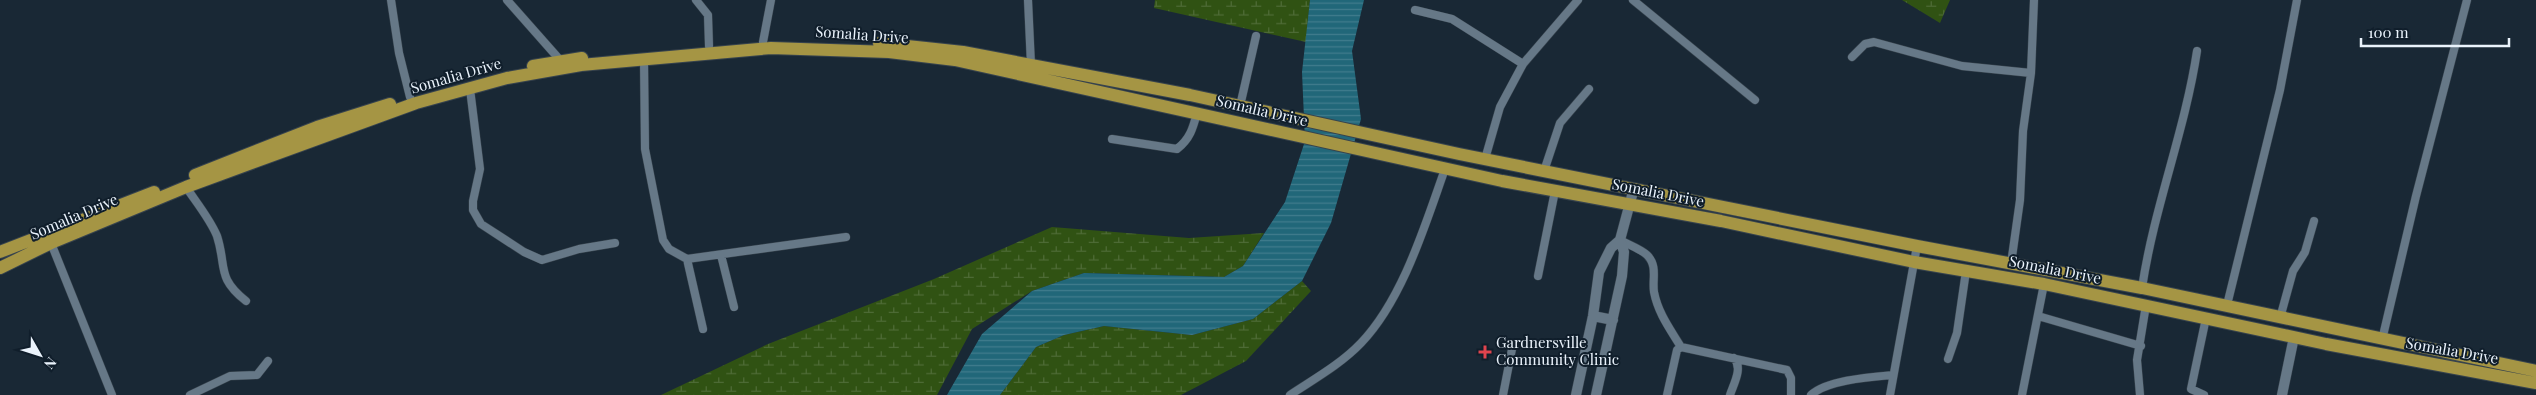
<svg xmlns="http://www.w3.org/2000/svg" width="2536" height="395" font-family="'Playfair Display',serif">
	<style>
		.wetland { fill: url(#wetland-marsh) }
		.water { fill: url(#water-rules) }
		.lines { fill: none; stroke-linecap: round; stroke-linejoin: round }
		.minor-casing { stroke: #37434d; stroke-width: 9 }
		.tertiary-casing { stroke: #37434d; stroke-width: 11 }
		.primary-casing { stroke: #37434d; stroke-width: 14 }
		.minor { stroke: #667887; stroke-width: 8 }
		.tertiary { stroke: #667887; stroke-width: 10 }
		.primary { stroke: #a59544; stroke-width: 12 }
		.health-dot { fill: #e0444e; stroke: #101e2b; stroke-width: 2 }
		.labels { text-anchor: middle; stroke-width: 4; stroke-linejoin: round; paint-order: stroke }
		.street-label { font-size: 15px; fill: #eaf3fc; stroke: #101e2b }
		.poi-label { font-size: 15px; fill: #eaf3fc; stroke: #101e2b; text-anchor: start }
	</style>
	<defs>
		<pattern id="wetland-marsh" width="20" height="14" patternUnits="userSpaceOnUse" patternTransform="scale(1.25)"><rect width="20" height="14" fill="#305213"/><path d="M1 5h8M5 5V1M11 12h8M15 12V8" fill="none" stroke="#4e6b36"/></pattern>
		<pattern id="water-rules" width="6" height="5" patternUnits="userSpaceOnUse" patternTransform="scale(1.25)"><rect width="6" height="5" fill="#216779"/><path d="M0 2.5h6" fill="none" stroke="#417d8d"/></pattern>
	</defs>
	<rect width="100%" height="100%" fill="#192835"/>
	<path class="wetland" d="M1155,0h155l-4,42 -152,-34z
		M1902,0h48l-10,23z
		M1052,227l137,11 75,-5 -21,33 -19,11 -140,-4 -52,18 -60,38 -35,66h-276l107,-51 166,-65z
		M1302,281l9,10 -65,70 -65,34h-181l36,-48 28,-12 40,-9 88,9 61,-16z"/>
	<path class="water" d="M1310,0h54l-12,51 9,68 -30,104 -29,58 -49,38 -61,16 -88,-9 -40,9 -28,12 -36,48h-53l35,-61 50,-43 52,-18 140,4 19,-11 42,-64 20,-61 -3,-69z"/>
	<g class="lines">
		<defs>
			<path id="minor" d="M391,0l8,53 11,44
				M507,0l53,60v3
				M696,0l12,15 1,31
				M1028,0l3,65
				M1633,0l122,100
				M1415,10l37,9 71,45
				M763,42l8,-42
				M1852,57l13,-13 9,-2 88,24 69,7
				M644,59l1,90 18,91 6,9 18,10 159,-22
				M470,89l10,80 -7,32v9l8,14 43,28 18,8 37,-11 36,-6
				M1240,106l16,-70
				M1112,139l65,10c13,-10 16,-21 20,-36
				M1485,159l15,-52 23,-43 55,-64
				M1544,171l16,-48 29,-34
				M186,187c10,15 24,32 31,49 10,31 -1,41 29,65
				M1620,240c9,5 21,9 27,15 11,11 5,24 7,37 4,21 16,37 27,55
				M51,243l61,152
				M721,255l13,52
				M687,259l16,70
				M2011,264l9,-64 3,-69 8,-58 3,-73
				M1538,276l17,-85
				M2142,288c12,-81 43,-157 55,-237
				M2227,305l53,-215 17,-90
				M2038,316l103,30
				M2280,318l13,-47 12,-19 9,-31
				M2382,340l34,-144 51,-196
				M1948,359l9,-26 9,-62
				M190,395l40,-19 27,-1 11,-14
				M1290,395c24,-16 51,-31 71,-52 42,-44 64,-118 84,-174
				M1503,395l9,-46
				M1667,395l10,-45 4,-3 106,23 4,8v17
				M1730,395c4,-12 13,-27 4,-37
				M1811,395c16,-15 60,-18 82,-20
				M1890,395l27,-149
				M2022,395l22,-111
				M2140,395l-3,-35 9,-55
				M2204,395l-13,-6 15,-71"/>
			<path id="tertiary" d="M1593,316l20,4
				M1576,395l17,-79 6,-44 12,-24 9,-8
				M1596,395l26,-119 2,-24 -4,-12 14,-52
				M2282,395l12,-58"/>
			<path id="primary" d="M879,43l84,9 227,43 269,59 458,92 225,42 394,83
				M533,66l49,-8
				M195,175l122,-48 73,-23
				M0,252l154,-60
				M0,268l51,-25 135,-56 230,-84 91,-25 74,-13 190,-17 118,4 66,8 547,121 219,40 193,41 130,22 282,60 210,39"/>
		</defs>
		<use href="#minor" class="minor-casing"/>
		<use href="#tertiary" class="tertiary-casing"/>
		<use href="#primary" class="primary-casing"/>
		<use href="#minor" class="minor"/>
		<use href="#tertiary" class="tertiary"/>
		<use href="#primary" class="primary"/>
	</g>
	<path class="health-dot" d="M1482.5 344.5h5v5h5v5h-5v5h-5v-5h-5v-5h5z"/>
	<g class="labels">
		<g class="street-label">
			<text transform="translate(862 35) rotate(4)" y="5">Somalia Drive</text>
			<text transform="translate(456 76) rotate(-16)" y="5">Somalia Drive</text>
			<text transform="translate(1262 111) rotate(13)" y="5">Somalia Drive</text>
			<text transform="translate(1658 193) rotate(11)" y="5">Somalia Drive</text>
			<text transform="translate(74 217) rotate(-23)" y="5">Somalia Drive</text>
			<text transform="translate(2055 270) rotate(11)" y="5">Somalia Drive</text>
			<text transform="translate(2452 351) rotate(10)" y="5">Somalia Drive</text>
		</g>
		<g class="poi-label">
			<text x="1496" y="348">Gardnersville<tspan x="1496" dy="17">Community Clinic</tspan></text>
		</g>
	</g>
	<g transform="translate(40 355) rotate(129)" stroke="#101e2b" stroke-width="4" paint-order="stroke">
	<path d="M0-4L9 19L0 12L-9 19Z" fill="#eaf3fc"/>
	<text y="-8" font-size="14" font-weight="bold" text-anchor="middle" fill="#eaf3fc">N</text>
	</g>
	<path d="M2361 38v8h148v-8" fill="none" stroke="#eaf3fc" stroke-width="2.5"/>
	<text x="2368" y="38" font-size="15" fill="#eaf3fc" stroke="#101e2b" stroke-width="4" paint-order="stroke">100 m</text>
</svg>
